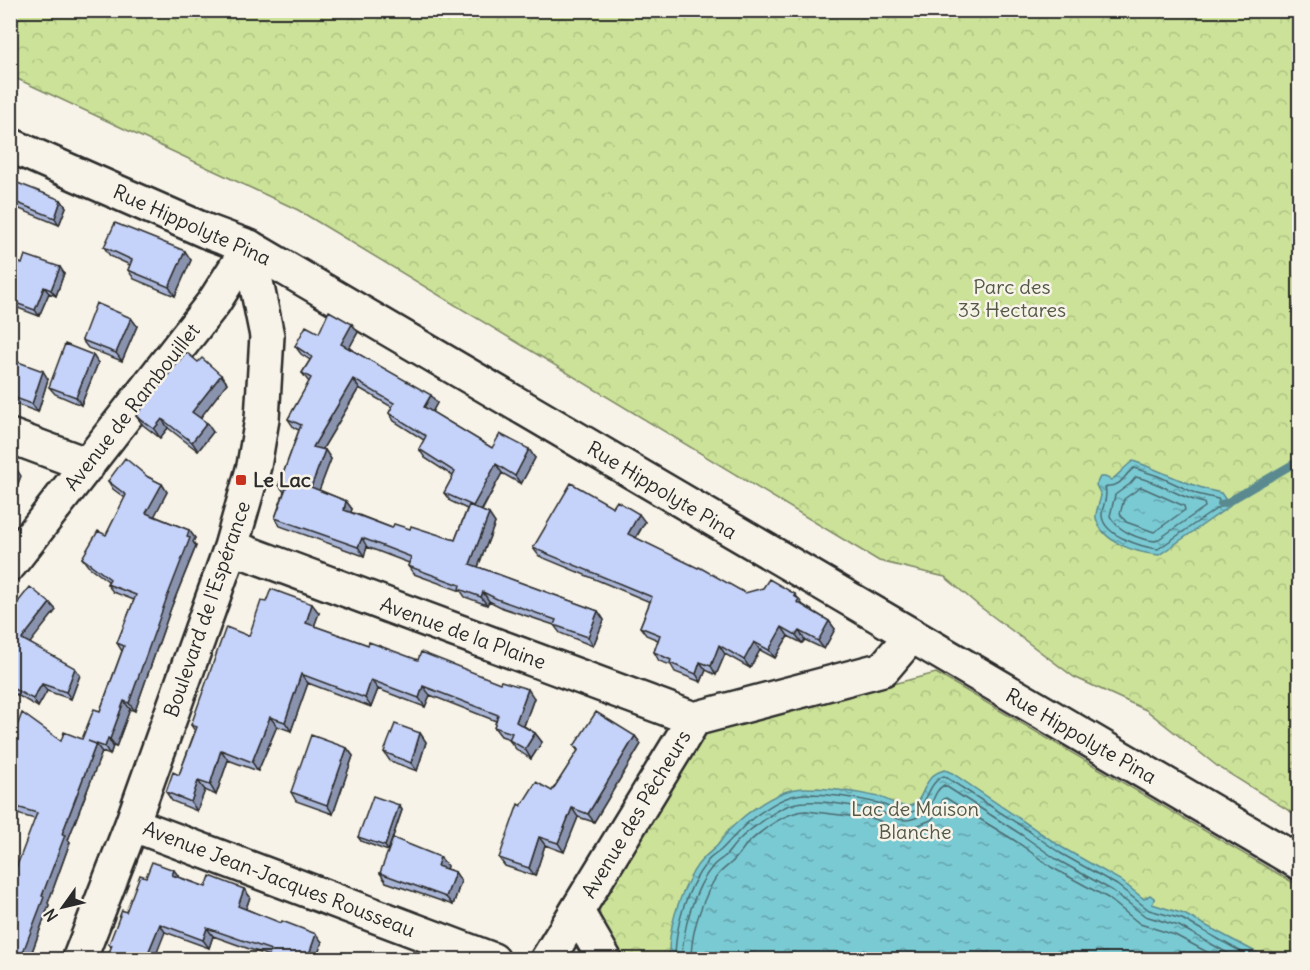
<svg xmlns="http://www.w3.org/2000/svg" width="1310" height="970" font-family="Delius,sans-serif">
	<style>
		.forest { fill: url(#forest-crowns); stroke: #7b8662; stroke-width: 1.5 }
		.water { fill: url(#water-ripples); stroke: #5a8a90; stroke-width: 1.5 }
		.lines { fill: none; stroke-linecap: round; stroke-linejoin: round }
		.shore { stroke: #4b6b6f; stroke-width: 1.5 }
		.stream { stroke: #5a8a90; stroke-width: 8 }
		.minor-casing { stroke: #2b2b2b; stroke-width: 38 }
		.major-casing { stroke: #2b2b2b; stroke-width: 38 }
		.minor { stroke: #f7f3e8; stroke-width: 33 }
		.major { stroke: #f7f3e8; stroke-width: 33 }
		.wall { fill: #a9b5d6; stroke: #2b2b2b; stroke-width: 1.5; fill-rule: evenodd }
		.shaded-wall { fill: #8a93ae; stroke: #2b2b2b; stroke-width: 1.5 }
		.building { fill: #c5d2f9; stroke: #2b2b2b; stroke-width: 1.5 }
		.poi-dot { fill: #c8321e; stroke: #f7f3e8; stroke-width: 2 }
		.labels { text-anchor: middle; stroke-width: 5; stroke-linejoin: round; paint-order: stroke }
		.street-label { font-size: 20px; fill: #2b2b2b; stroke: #f7f3e8 }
		.park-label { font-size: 20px; fill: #535946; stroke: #f7f3e8 }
		.poi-label { font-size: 20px; font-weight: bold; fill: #2b2b2b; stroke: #f7f3e8; text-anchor: start }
	</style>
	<defs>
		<pattern id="forest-crowns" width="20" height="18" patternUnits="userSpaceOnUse" patternTransform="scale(1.5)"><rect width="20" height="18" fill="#cbe298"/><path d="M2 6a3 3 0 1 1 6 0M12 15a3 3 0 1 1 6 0" fill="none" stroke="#aec283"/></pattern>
		<pattern id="water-ripples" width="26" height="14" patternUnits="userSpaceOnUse" patternTransform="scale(1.5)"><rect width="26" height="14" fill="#7acad4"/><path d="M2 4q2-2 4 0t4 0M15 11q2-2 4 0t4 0" fill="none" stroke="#64a4ac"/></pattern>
	</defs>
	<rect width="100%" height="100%" fill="#f7f3e8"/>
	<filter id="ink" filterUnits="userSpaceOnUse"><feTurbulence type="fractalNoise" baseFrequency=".0167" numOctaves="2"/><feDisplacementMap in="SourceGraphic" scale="12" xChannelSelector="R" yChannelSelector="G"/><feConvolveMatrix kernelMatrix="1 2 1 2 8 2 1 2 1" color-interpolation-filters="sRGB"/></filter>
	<g filter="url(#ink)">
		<path class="forest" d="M11,11h1288v806l-82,-51 -71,-56 -72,-33 -95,-71 -34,-29 -66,-16 -581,-351 -287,-134z
			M936,673l363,213v73h-679c-13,-25 -23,-35 -21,-65l91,-147 17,-16z"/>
		<path class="water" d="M1133,461c30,10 57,26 88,32l9,13 -71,49c-22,-2 -57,-12 -63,-37 -1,-6 4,-16 5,-23l-5,-10 4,-8h5l6,3c9,-6 13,-13 22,-19z
			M945,770l7,3 111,75 57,32 24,19 6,-4 5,4 -3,5 32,10 85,45h-600c-1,-29 9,-60 24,-87 7,-12 14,-17 24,-26 4,-5 7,-10 11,-15 19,-19 50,-43 78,-43 23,0 50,4 73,9 9,2 20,11 30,9 18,-4 11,-31 36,-36z"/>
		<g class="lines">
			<path class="shore" d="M1134,468l24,8 39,18 21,5 4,6 -64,44c-16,-2 -54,-13 -56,-33 -1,-10 7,-17 3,-28l3,-2c14,1 16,-12 26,-18z
				M1136,477c24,5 44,21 68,26l1,4 -49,34c-16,-1 -39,-10 -46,-25l5,-21 15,-11z
				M1141,487l43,19 1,4 -31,22 -28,-10 -6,-8 4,-15z
				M675,960c0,-34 11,-71 32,-98 3,-5 9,-8 14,-12 11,-11 20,-22 32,-32 15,-11 33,-24 53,-24 23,0 50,4 72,9 10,2 20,11 30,10 22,-4 17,-30 36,-37l82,53 34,24 57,32 32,25 33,9 74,41
				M682,960c0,-29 12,-72 31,-94 3,-4 7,-6 11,-9 6,-5 9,-12 15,-17 6,-7 14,-12 21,-17 13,-10 28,-21 45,-21 19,-1 54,4 72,9 12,3 22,12 35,8 26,-7 16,-24 32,-34l78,50 34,24 57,32 32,25 34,10 61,34
				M691,960c0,-27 9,-53 21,-76 5,-10 11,-14 19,-21 6,-5 10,-12 15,-18 16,-15 38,-33 60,-34l69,8 21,9 13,1 22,-9 9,-10 3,-11 3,-1 71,44 34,25 57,31 32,26 35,11 47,25"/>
			<path class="stream" d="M1221,504l5,-1 74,-43"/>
			<defs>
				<path id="minor" d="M10,436l78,29
					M231,547l463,172
					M10,564l204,-262 35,-55
					M132,824l361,136
					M577,912l28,48
					M79,960l53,-136 99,-277 23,-81 8,-47 5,-83 -18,-89
					M547,960l147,-241 189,-50 28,-33"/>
				<path id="major" d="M10,145l196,86 43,16 1051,616"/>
			</defs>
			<use href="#minor" class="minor-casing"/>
			<use href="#major" class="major-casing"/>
			<use href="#minor" class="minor"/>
			<use href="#major" class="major"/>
		</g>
		<path class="wall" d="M10,192l51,8 5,7 -7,18 -47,-19 -2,-3z
			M104,247l87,13 -16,36 -41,-17 -6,-9 2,-5 -20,-9z
			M10,259l12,5 42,9 -8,23 -7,-3 -10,23 -29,-11z
			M131,318l6,8 -15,35 -34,-13 -6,-8z
			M352,324l6,8 -9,16 88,55 -5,9 60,36 43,10 -14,26 -19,-11 -20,38 7,3 6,9 -17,44 120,44 6,9 -11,26 -33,-13 -6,-8 -51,-17 -14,-7 -2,4 -22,-8 -4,-6 -47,-17 -6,-8 1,-3 -42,-16 -3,9 -84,-30 -5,-8 9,-26 -5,-7 20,-55 -5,-2 -6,-9 21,-37 -7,-9 8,-13 -9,-6 -6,-8 24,-13zM359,388l33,19 -3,6 5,8 30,19 -5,9 6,9 28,18 -9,17 6,8 17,8 -12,31 -45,-11 -18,-1 -41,-16 1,-3 -6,-8 -27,-11 12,-31 -6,-9h-3z
			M10,359l38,20 -10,33 -28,-10z
			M198,362l23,13 6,8 -27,35 13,14 -15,19 -30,-23 -8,10 -17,-13 -7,-9z
			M98,363l-17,42 -26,-11 -6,-7z
			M148,477l14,7 5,8 -13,24 35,14 6,8 -2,4 3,4 -25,62 -36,103 -5,-2 -14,38 -3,-1 -3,9 -8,-3 -34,88 2,2 -22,61 1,2 -20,55h-19l25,-141 -25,-7v-67l72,-6 18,-28 22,-60 -5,-8 17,-43 -21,-8 -6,-8 1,-3 -20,-15 -6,-8 24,-23 19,-37 -12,-9 -5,-8z
			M613,507l32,15 -9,16 109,55 50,1 8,11 26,16 6,8 -11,20 -19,-9 -3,3 -14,-7 -13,22 -15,-8 -10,18 -25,-14 -9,21 -10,-5 -5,12 -26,-10 -4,-7 -12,-4 -5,-9 4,-12 -12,-5 -6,-8 10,-25 -111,-46 -6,-8z
			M50,603l6,7 -27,33 51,32 -9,24 -24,-8 -9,16 -28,-16v-79z
			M319,613l-5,13 54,19 50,15 116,38 -10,28 11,7 7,9 -11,17 -15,-10 -7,-9 1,-1 -9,-3 -7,-9 2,-6 -66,-26 -5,12 -47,-18 -7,18 -63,-24 -17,48 -14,-5 -19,45 -30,-11 -12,35 -11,-5 -8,21 -25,-10 -6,-9 13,-17 16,-44 -4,-6 58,-89z
			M420,733l6,9 -9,29 -27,-10 -6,-9z
			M635,736l6,8 -47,78 -16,-5 -14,35 -19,-7 -10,31 -30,-10 -6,-8 53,-67 26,-40 -4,-5z
			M347,748l6,8 -20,58 -37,-13 -5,-9z
			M399,805l3,5 -14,41 -27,-10 -3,-4z
			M440,857l7,9 -1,3 9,3 6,9 -8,24 -67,-23 -6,-9z
			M146,877h33l27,10 38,2 6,8 -4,12 76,33 -6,18h-48l1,-4 -56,-20 -4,12 -44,-16 -54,15 -2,-3 17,-32z"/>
		<path class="shaded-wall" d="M61,200l5,7 -7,18 -4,-7z
			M185,251l6,9 -16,36 -6,-9z
			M60,267l4,6 -8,23 -5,-6z
			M44,287l5,6 -10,23 -4,-6z
			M131,318l6,8 -15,35 -6,-8z
			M352,324l6,8 -11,20 -6,-8z
			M93,355l5,8 -17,42 -5,-8z
			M43,371l5,8 -10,33 -6,-8z
			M221,375l6,8 -29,38 -6,-9z
			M353,379l6,9 -40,67 -6,-8z
			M431,395l6,8 -7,13 -6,-9z
			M162,419l6,9 -8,10 -6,-9z
			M207,423l6,9 -15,19 -6,-9z
			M529,449l6,9 -14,26 -6,-8z
			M325,450l6,9 -14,37 -6,-9z
			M496,464l6,9 -23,42 -6,-9z
			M15,467l6,9 -11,28v-25z
			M162,484l5,8 -15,29 -6,-8z
			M346,501l6,8 -3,9 -5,-8z
			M489,514l6,9 -19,49 -6,-8z
			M639,514l6,8 -12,20 -5,-8z
			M189,530l6,8 -2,4 3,4 -25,62 -36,103 -6,-8z
			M362,538l5,9 -3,9 -6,-9z
			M483,592l6,9 -2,4 -6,-8z
			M50,603l6,7 -29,37 -5,-8z
			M312,604l7,9 -7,19 -6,-9z
			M598,611l6,9 -11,26 -5,-9z
			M829,621l6,8 -11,20 -6,-8z
			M782,627l6,9 -13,22 -6,-8z
			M799,631l6,9 -3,3 -6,-8z
			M754,642l6,8 -10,18 -6,-8z
			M719,645l6,9 -9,21 -5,-9z
			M700,662l6,8 -5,12 -5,-8z
			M75,668l5,7 -9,24 -5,-7z
			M301,674l7,9 -17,48 -6,-9z
			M371,680l7,9 -7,18 -6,-9z
			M42,684l5,7 -9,16 -5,-8z
			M423,686l7,9 -5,12 -6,-9z
			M528,689l6,9 -12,33 -6,-9z
			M124,701l6,8 -14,38 -6,-8z
			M270,717l7,9 -19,45 -6,-9z
			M420,733l6,9 -9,29 -6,-8z
			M535,733l7,9 -11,17 -6,-10z
			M635,736l6,8 -47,78 -6,-8z
			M108,738l5,8 -3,9 -5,-8z
			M96,744l6,8 -34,88 2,2 -22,61 1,2 -20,55h-9l22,-64 20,-62z
			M347,748l6,8 -20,58 -6,-9z
			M221,750l7,10 -12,35 -6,-10z
			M198,781l7,9 -8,21 -6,-9z
			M399,805l3,5 -14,41 -3,-5z
			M572,808l6,9 -14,35 -6,-9z
			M539,837l6,8 -10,31 -6,-8z
			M440,857l7,9 -3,9 -7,-9z
			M174,870l6,8 -8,-3z
			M455,872l6,9 -8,24 -7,-8z
			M244,889l6,8 -6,17 -6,-8z
			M160,924l5,8 -11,28h-7l-1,-2z
			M207,928l6,8 -4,12 -6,-8z
			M316,934l6,8 -6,18h-9z"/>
		<path class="building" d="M15,182l46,18 -6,18 -45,-18v-8z
			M115,223l70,28 -16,36 -41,-17 4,-10 -28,-13z
			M25,255l35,12 -9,23 -7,-3 -9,23 -25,-9v-42l12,5z
			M96,303l35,15 -15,35 -34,-13z
			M329,311l23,13 -11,20 90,51 -7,12 68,41 8,-14 29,15 -14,27 -19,-12 -23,42 -29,-13 11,-21 -36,-23 7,-13 -37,-23 5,-10 -41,-24 -40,68 12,3 -14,37 35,14 -2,9 48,18 2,-4 16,5 1,-3 44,14 14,-35 20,9 -19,50 128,47 -10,26 -34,-12 2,-5 -59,-21 -14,-7 -2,5 -22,-8 1,-4 -52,-19 3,-9 -49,-19 -4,9 -83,-29 11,-30 -7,-3 22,-60 -13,-6 23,-41 -9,-5 10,-16 -17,-11 11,-20 13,7z
			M65,344l28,11 -17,42 -27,-10z
			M186,352l12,10 4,-4 19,17 -29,37 15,11 -15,19 -30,-23 -8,10 -18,-13z
			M10,359l33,12 -11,33 -22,-8z
			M125,458l23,19 14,7 -16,29 43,17 -2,7 3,1 -24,62 -37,103 -5,-2 -14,38 -2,-1 -3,9 -17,-6 8,3 -34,90 3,1 -23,61 2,1 -24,63h-10v-76l27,-71 -27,-8v-60l12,-32 39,28 3,-9 18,7 12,-30 6,2 24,-65 -7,-3 19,-48 -29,-11 3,-5 -28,-21 16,-27 8,4 20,-40 -18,-14z
			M10,465l5,2 -5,12z
			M571,483l42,24 4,-6 22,13 -11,20 70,34 1,-1 46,26 18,-5 6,-9 26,15 -1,2 5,3 -2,3 32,19 -11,20 -19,-10 -3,4 -14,-8 -13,23 -15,-8 -10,18 -25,-15 -8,21 -11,-4 -4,12 -26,-11 1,-3 -17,-8 6,-17 -20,-8 12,-30 -119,-49z
			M30,587l20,16 -28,36 53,29 -9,24 -24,-8 -9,15 -23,-12v-75z
			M271,589l41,15 -6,19 62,22 1,-3 49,18 3,-8 79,31 1,-2 27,8 -12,33 19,11 -10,16 -16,-9 3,-7 -18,-6 4,-12 -75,-29 -4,12 -48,-18 -6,18 -64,-24 -16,48 -15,-5 -18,45 -31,-12 -11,35 -12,-4 -7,21 -25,-10 7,-20 6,3 18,-48 -6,-2 35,-98 23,9 12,-35 5,1z
			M596,712l39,24 -47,78 -16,-6 -14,35 -19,-6 -10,31 -30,-10 19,-54 3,2 15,-24 16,9 27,-42 -5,-3z
			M395,724l25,9 -9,30 -27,-11z
			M311,735l36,13 -20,57 -36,-13z
			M373,796l26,9 -14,41 -27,-9z
			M393,838l47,19 -3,9 18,6 -9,25 -66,-24z
			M152,862l22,8 -2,5 34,12 4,-11 34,13 -6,17 43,17 1,-2 34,13 -9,26h-38l-2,-1 4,-9 -64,-22 -4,12 -43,-16 -14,34 4,2h-44l6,-15 -3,-1 13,-34 4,2 14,-37 6,2z"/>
	</g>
	<rect class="poi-dot" x="235" y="474" width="12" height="12" rx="3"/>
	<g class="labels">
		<g class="street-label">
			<text transform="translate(192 225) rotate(24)" y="7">Rue Hippolyte Pina</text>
			<text transform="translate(132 407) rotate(-52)" y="7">Avenue de Rambouillet</text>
			<text transform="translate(662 490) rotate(31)" y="7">Rue Hippolyte Pina</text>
			<text transform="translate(207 609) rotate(-71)" y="7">Boulevard de l'Espérance</text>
			<text transform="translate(463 633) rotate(20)" y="7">Avenue de la Plaine</text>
			<text transform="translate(1081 736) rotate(30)" y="7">Rue Hippolyte Pina</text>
			<text transform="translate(636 814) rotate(-59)" y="7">Avenue des Pêcheurs</text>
			<text transform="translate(279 879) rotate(21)" y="7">Avenue Jean-Jacques Rousseau</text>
		</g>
		<g class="park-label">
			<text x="1012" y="294">Parc des<tspan x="1012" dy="23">33 Hectares</tspan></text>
			<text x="915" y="816">Lac de Maison<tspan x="915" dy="23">Blanche</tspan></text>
		</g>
		<g class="poi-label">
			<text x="253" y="487">Le Lac</text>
		</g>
	</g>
	<rect width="1310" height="970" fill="none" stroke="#f7f3e8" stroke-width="36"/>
	<rect x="18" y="18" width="1274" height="934" fill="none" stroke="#2b2b2b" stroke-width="2" filter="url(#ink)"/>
	<g transform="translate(63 907) rotate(236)" stroke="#f7f3e8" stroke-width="4.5" paint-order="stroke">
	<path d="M0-4.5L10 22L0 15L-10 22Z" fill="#2b2b2b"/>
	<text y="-9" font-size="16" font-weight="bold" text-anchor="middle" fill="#2b2b2b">N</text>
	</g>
</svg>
